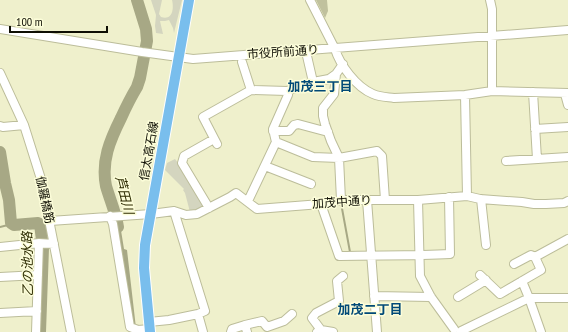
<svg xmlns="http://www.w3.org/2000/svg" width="568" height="332" font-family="'PT Sans Narrow','Noto Sans JP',sans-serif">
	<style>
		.green { fill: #d4d5bf }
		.forest { fill: #c0c19d }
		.water { fill: #a7a885 }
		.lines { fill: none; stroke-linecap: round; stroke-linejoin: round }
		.stream { stroke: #a7a885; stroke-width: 2 }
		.river { stroke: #a7a885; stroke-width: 12 }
		.minor-casing { stroke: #bcbd9a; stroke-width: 10 }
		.major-casing { stroke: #fff; stroke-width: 12 }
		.minor { stroke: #fff; stroke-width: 8 }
		.major { stroke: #79beed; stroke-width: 10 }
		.labels { text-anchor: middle; stroke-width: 3; stroke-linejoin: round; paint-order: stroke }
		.street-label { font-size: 12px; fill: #0e0e03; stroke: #fcfdd9 }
		.neighbourhood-label { font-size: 13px; font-weight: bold; fill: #004977; stroke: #fcfdd9 }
		.water-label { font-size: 13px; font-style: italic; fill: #2c2b00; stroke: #fcfdd9 }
	</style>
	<rect width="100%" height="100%" fill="#eff0cc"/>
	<path class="green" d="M151,0h11l-3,14 2,3c12,4 13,-9 11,-17h10l-8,33 -1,-5 -4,-8 -4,1h-5l3,13 -7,-1 -1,-7 1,-11z
		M175,159l6,8 22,37 -1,5 -12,3 -5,-19 -2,-3 1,-1 -19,-19 2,-7z"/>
	<path class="forest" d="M316,0h11l1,11 -3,7z"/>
	<path class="water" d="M119,218l5,31 3,1 9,78 -3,-2 -19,-107z"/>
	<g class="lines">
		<path class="stream" d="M341,203l9,49
			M0,227l8,-2 3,-2"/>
		<path class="river" d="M0,152l5,31 4,17 2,23 3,2 24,-2 2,1 3,24 -3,84
			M118,227c-2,-14 -8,-27 -12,-41 -5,-25 4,-46 15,-68 5,-11 10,-21 16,-31l3,-9 7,-37 -1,-12 -9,-29"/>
		<defs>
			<path id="minor" d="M310,0l25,49c5,16 21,38 38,45 7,3 14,3 21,4l71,-3 27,-4 76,2
				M490,0l2,9v82
				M0,29l142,23 51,7 375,-29
				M307,56l6,26
				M242,62l9,28
				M0,73l24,52 17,54 30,153
				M533,92l4,67
				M565,94l3,11
				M465,95l2,101
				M0,126l3,1 21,-2
				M535,129l33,-2
				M273,131h16l5,-6 4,-1 30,8
				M276,142l37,15 26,1 38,-7 5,5 3,44
				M217,144l-14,-27 48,-27 36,1 26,-9 16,-3 7,-5
				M506,161l62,-4
				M265,166l46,18
				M481,199l5,46
				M341,200l-2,-42 -8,-17 -6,-17 -2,-8v-8l11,-14 2,-20 7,-10
				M367,200l10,132
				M418,200l2,76 11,21 23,32
				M248,201l28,-59 -3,-13 15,-34 -1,-4
				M321,204l18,52c37,-1 74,0 111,-2l-1,-57
				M209,208l-27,-45 2,-7 30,-17
				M174,211l31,100 -7,3 5,18
				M110,216l3,8 17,103 8,3 12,-1
				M50,221l101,-7 23,-3 12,4 11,-1 33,-17 6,-4 21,16 64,-5 20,-4h77l49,-4 13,3 42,3 12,2h12l18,-1 4,-2
				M0,247l39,-4 15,1
				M514,264l17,-9 4,2
				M480,275l20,19 41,-24 -6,-13 33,-18
				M0,277l38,-2
				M522,281l7,17 12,34
				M374,296l57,1
				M458,297l28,-17
				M0,313l37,-2
				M149,322l20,-2 29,-6
				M245,325l17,-4 5,6 17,-6 8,-7
				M321,330l-9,-12 4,-5 23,-12 -2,-20 6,-5
				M461,331l68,-33h39
				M36,332l3,-89
				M231,332l1,-3 13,-4 2,7
				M317,332l4,-2 12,2"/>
			<path id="major" d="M150,332l-6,-64 1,-23 44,-245"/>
		</defs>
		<use href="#minor" class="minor-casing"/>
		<use href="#major" class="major-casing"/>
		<use href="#minor" class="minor"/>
		<use href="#major" class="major"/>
	</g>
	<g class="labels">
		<g class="street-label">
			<text transform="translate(283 52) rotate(-4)" y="4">市役所前通り</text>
			<text transform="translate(149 151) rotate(-80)" y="4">信太高石線</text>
			<text transform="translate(45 200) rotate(78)" y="4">伽羅橋筋</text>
			<text transform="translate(342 202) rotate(-4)" y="4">加茂中通り</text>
		</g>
		<g class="neighbourhood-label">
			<text x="320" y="91">加茂三丁目</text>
			<text x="370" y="314">加茂二丁目</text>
		</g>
		<g class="water-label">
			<text transform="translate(125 195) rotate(76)" y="5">芦田川</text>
			<text transform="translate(27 264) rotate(-91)" y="5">乙の池水路</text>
		</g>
	</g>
	<path d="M10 26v6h97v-6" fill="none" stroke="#0e0e03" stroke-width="2"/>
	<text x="16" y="26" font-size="12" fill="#0e0e03" stroke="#fcfdd9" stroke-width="3" paint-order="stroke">100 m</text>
</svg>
